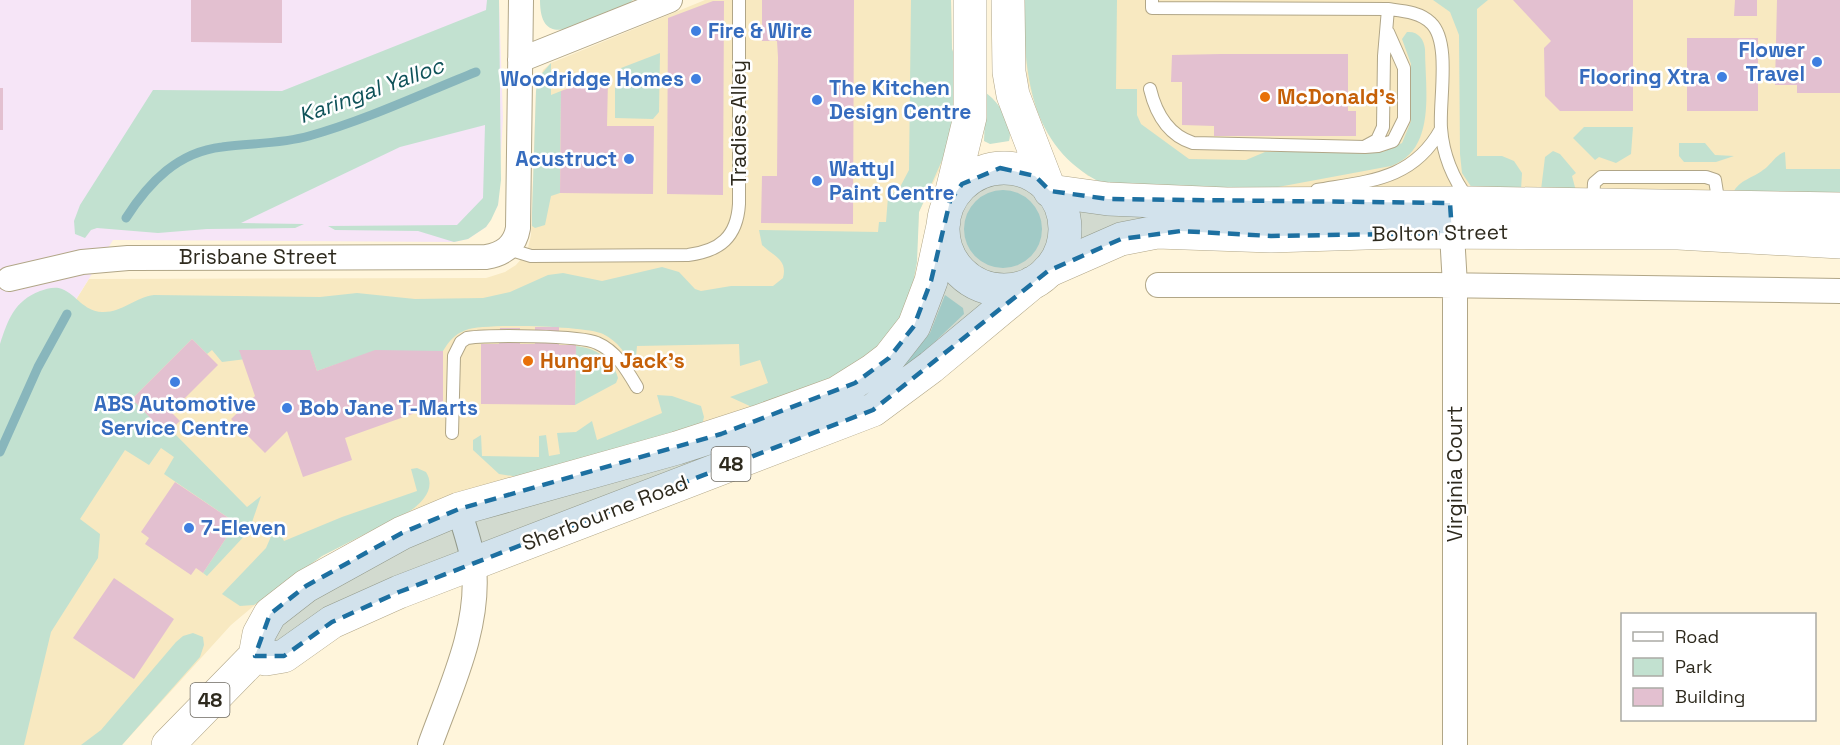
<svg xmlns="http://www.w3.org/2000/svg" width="1840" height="745" font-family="'Space Grotesk',sans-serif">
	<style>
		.built { fill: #f8e9c1 }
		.industrial { fill: #f6e5f7 }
		.green { fill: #c2e1d0 }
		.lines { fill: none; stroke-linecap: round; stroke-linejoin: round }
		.stream { stroke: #88b6bc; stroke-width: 9 }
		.building { fill: #e3c0d0 }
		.service-casing { stroke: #b1a687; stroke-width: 14 }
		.minor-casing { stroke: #b1a687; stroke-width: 26 }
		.secondary-casing { stroke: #b1a687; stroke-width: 34 }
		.primary-casing { stroke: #b1a687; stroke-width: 34 }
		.service { stroke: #fff; stroke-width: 12 }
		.minor { stroke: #fff; stroke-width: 24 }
		.secondary { stroke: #fff; stroke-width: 33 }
		.primary { stroke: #fff; stroke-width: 33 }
		.marked { fill: #1d70a1; fill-opacity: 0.2; stroke: #1d70a1; stroke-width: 4.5; stroke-dasharray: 12 8; stroke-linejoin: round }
		.shop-dot { fill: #3f7fe0; stroke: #fff; stroke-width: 2 }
		.food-dot { fill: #e8710a; stroke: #fff; stroke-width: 2 }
		.labels { text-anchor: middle; stroke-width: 5; stroke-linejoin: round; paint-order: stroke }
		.shield { fill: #fff; stroke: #6d6a62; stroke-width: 1.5 }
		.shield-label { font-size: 20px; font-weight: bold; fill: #2e2a1e }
		.shop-label { font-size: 21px; font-weight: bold; fill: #366cbe; stroke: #fff; text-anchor: start }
		.food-label { font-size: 21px; font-weight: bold; fill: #c56008; stroke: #fff; text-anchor: start }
		.street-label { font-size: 21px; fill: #2e2a1e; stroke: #fff }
		.water-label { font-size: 22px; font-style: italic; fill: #0f5259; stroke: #fff }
	</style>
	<rect width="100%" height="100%" fill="#fff5db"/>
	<path class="built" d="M705,0h246l1,49 5,14 -17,106 -21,43 -4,69 -170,130 -299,87 -46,17 -78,41 -60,43 -31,26 -109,120h-122l67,-431 22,-35 397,-1 19,-6 11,-7 11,-13 4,-17 5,-144 7,-21 8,-7z
		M1023,0h817v201l-575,-6 -177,-19 -24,-21 -11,-14 -17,-33 -9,-29z"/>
	<path class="industrial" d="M0,0h499l4,118 -5,87 -12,22 -18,12 -14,3 -341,-2 -46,74 -67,138z"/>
	<path class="green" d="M487,0h12l2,180 -3,25 -7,15 -5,7 -18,12 -14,3 -36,-11 -83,-1 -7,-4 129,-1 26,-27 2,-73 -85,22 -159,76 63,1 -9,4 -88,1 -49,4 -61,-5 -6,2 -6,8 -10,-4 -1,-13 6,-16 73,-115 129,1 204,-81z
		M540,0h93c-7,8 -23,12 -34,16 -26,11 -59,31 -59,-16z
		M911,0h40l1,49 5,14 2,28 -11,56 -29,65 -2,50 -7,37 -21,38 -47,37 -90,33 -22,-10 38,-14 -8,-23 -20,6 -1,-22 -102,2 -2,21c-9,-12 -17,-26 -32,-33 -17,-8 -118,-11 -137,-4 -11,4 -17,11 -23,21h-68l-58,20 -7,-20 -88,11 -10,-12 -5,4 -15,-15 -60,60 37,38 5,-4 73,74 14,-11 -12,35 -42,45 -4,-3 33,-50 -72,-49 10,-17 -13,-9 -12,17 -24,-15 -45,69 20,15 -2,24 -47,74 -27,113h-24v-401c8,-24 14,-43 40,-53 6,-2 15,-5 22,-2 15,6 21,22 40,23 19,1 34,-15 52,-17l166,2 37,-4 58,6 68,-1 27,-6 38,-17 15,-2 39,8 60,-14 17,5 16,17 6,2 30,-5h42l10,-8c5,-19 -10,-22 -21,-33l-3,-15 119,2 1,-10h7l2,-25 11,-8 10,-19z
		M1023,0h94l-1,89h21v26l4,9 48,35 57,1 19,-8h118l19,-9 9,-22v-57l-9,-25 5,-7c11,-1 17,7 18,17 0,40 12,100 -34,117l-161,30 -128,-13c-74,-37 -77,-110 -79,-183z
		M1433,0h55l-11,9v147h25l12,5 8,12 -1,17 -49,-2 -10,-15 -2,-19 -1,-119 -9,-23z
		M660,53l-1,59 -6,7 -38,-1v-39l6,-11z
		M551,63v32l10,-4 -1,102 -9,3 -6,29 -10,3 -3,-2v-13l4,-122 2,-13z
		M986,93c12,8 28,32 23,48l-19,3 -6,-3z
		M1584,127h49l-2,27 -15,9 -17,-6 -4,3 -22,-22z
		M1679,143h26l10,12 19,1 -18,6h-32l-5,-6z
		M1553,151l7,3 16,19 -4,3 4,15 -35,-1 4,-33z
		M1785,152l1,17h54v32l-107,-8c6,-13 20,-15 30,-23 8,-5 13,-16 22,-18z
		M964 229a39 39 0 1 1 78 0a39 39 0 1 1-78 0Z
		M945,295l18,13 1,6 -63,60 -2,-3 31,-38z
		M576,346c19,2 37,12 42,32l-2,5 -41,22z
		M657,395l15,1 29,10 3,11 -2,8 -183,52 -20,-3 -26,-24v-10l8,-5 1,21 57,1v-21l7,-1 3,21 11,-2 -3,-21 19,-1 16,-11 5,19 65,-27z
		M417,468l9,4c10,16 -3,30 -16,39l-88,45 -68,49 -14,1 -18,-12 44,-46 10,-23 8,16 58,-24 75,-26 -6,-22z
		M193,633l10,4 1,8 -4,12 -78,88h-41l20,-15 75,-88 7,-6z"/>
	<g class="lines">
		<path class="stream" d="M126,218c23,-36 52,-66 96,-71 29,-4 59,-3 87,-11 57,-16 112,-42 167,-64
			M0,452l38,-85 29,-53"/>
	</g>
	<path class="building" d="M191,0h91v43l-91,-1z
		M762,0h92l-1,224 -92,-1 1,-47h15l1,-119 -1,-16h-15z
		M1513,0h120v111h-73l-15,-15 -1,-48 7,-7z
		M1735,0h22v16h-23z
		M1777,0h63v93h-43v-8h-22z
		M713,1h11l-1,194 -56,-1 1,-176z
		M1687,38h71v73h-71z
		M1221,54h127v57h8v25h-142v-10l-32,-1v-43h-11l1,-27z
		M590,80h18l-1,46h47l-1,68 -93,-1 1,-102z
		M0,88h3v42h-3z
		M535,327h24v18h17l-1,60 -94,-1v-60h18l1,-16h20v16h15z
		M192,339l26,26 -47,47 9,9 -14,13 -34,-35z
		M239,350h71l7,21 58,-21 68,1v52l-98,35 7,22 -49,17 -16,-46 -22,22 -34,-34 24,-23z
		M175,482l61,41 -33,50 -7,-5 -5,7 -46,-31 4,-6 -8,-6z
		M114,578l60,41 -40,60 -61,-41z"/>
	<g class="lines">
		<defs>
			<path id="service" d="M1152,0v8l236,1c15,2 32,3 43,14 20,19 8,78 10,105 2,27 12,51 28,72
				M1150,89c6,25 18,46 43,54l172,4 13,-1 15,-5 11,-22v-51l-16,-36
				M1366,146l11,-6 6,-13 1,-71 4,-47
				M1317,190c52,-9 96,-10 124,-61
				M1593,204l1,-21 7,-6h105l9,3 4,25
				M508,249l23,7 157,-1c32,-4 49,-18 51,-51v-204
				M452,433l2,-77 7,-14 6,-4c21,-3 113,-3 130,5 19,8 30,27 40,44"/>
			<path id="minor" d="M520,60l150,-60
				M1451,217l4,68v460
				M9,279l73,-17 46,-4 358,-1c17,-3 29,-11 32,-29l3,-228
				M1158,285h276l406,6
				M430,745c20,-56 50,-117 44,-178 -2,-19 -10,-39 -15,-58"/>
			<path id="secondary" d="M1050,191l58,8 119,5 245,-1 368,6
				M1048,271l73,-32 36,-7 114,4 126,-4 281,1 162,9"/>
			<path id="primary" d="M1008,0l1,72 4,23 35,91
				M943 229a61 61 0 1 1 122 0a61 61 0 1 1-122 0Z
				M950,199l20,-82v-117
				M255,656l11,3 18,-3 48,-34 67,-30 474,-182 58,-43 101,-84
				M168,745l87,-89 4,-22 11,-20 36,-28 96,-53 57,-24 218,-61 80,-26 80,-29 35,-22 17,-13 25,-32 17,-45 13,-60"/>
		</defs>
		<use href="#service" class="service-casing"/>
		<use href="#minor" class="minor-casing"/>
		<use href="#secondary" class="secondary-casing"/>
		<use href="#primary" class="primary-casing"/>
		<use href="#service" class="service"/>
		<use href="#minor" class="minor"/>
		<use href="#secondary" class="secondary"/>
		<use href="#primary" class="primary"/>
	</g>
	<path class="marked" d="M1000,168l35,8 15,15 58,8 342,4 2,30 -181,3 -90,-5 -60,8 -73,32 -175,139 -474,182 -67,30 -48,34h-29l15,-42 36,-28 96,-53 57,-24 262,-75 134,-51 34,-25 25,-32 17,-45 19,-80 12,-17z"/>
	<g class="shop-dot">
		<circle cx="696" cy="31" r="6"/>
		<circle cx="1817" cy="62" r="6"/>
		<circle cx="1722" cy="77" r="6"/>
		<circle cx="696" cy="79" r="6"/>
		<circle cx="817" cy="100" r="6"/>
		<circle cx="629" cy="159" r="6"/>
		<circle cx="817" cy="181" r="6"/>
		<circle cx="175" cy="382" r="6"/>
		<circle cx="287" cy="408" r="6"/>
		<circle cx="189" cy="528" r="6"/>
	</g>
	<g class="food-dot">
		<circle cx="1265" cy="97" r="6"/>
		<circle cx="528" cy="361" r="6"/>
	</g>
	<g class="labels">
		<g class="shield">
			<rect x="711.5" y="447" width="39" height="34" rx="4.5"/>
			<rect x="190.5" y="683" width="39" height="34" rx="4.5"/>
		</g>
		<g class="shield-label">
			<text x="731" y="471">48</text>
			<text x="210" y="707">48</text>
		</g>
		<g class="shop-label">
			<text x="708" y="38">Fire &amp; Wire</text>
			<text x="1805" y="57" text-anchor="end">Flower<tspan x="1805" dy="24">Travel</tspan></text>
			<text x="1710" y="84" text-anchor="end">Flooring Xtra</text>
			<text x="684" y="86" text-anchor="end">Woodridge Homes</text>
			<text x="829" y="95">The Kitchen<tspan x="829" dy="24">Design Centre</tspan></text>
			<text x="617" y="166" text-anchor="end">Acustruct</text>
			<text x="829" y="176">Wattyl<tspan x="829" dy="24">Paint Centre</tspan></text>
			<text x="175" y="411" text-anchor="middle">ABS Automotive<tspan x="175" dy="24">Service Centre</tspan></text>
			<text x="299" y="415">Bob Jane T-Marts</text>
			<text x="201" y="535">7-Eleven</text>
		</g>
		<g class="food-label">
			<text x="1277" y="104">McDonald's</text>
			<text x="540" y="368">Hungry Jack's</text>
		</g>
		<g class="street-label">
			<text transform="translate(739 123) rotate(-90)" y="7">Tradies Alley</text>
			<text transform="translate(1440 233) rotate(-1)" y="7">Bolton Street</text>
			<text x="258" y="264">Brisbane Street</text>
			<text transform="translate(1455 474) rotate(-90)" y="7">Virginia Court</text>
			<text transform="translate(605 513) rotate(-21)" y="7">Sherbourne Road</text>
		</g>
		<g class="water-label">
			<text transform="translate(371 90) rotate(-20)" y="8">Karingal Yalloc</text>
		</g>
	</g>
	<rect x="1621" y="613" width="195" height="108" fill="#ffffff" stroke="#abaaa5" stroke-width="1.5"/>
	<rect x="1633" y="632" width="30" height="9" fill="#ffffff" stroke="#abaaa5" stroke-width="1.5"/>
	<text x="1675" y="643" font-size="18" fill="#2e2a1e">Road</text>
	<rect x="1633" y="658" width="30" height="18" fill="#c2e1d0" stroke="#abaaa5" stroke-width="1.5"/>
	<text x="1675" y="673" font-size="18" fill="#2e2a1e">Park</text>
	<rect x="1633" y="688" width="30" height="18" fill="#e3c0d0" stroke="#abaaa5" stroke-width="1.5"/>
	<text x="1675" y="703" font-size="18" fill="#2e2a1e">Building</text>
</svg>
